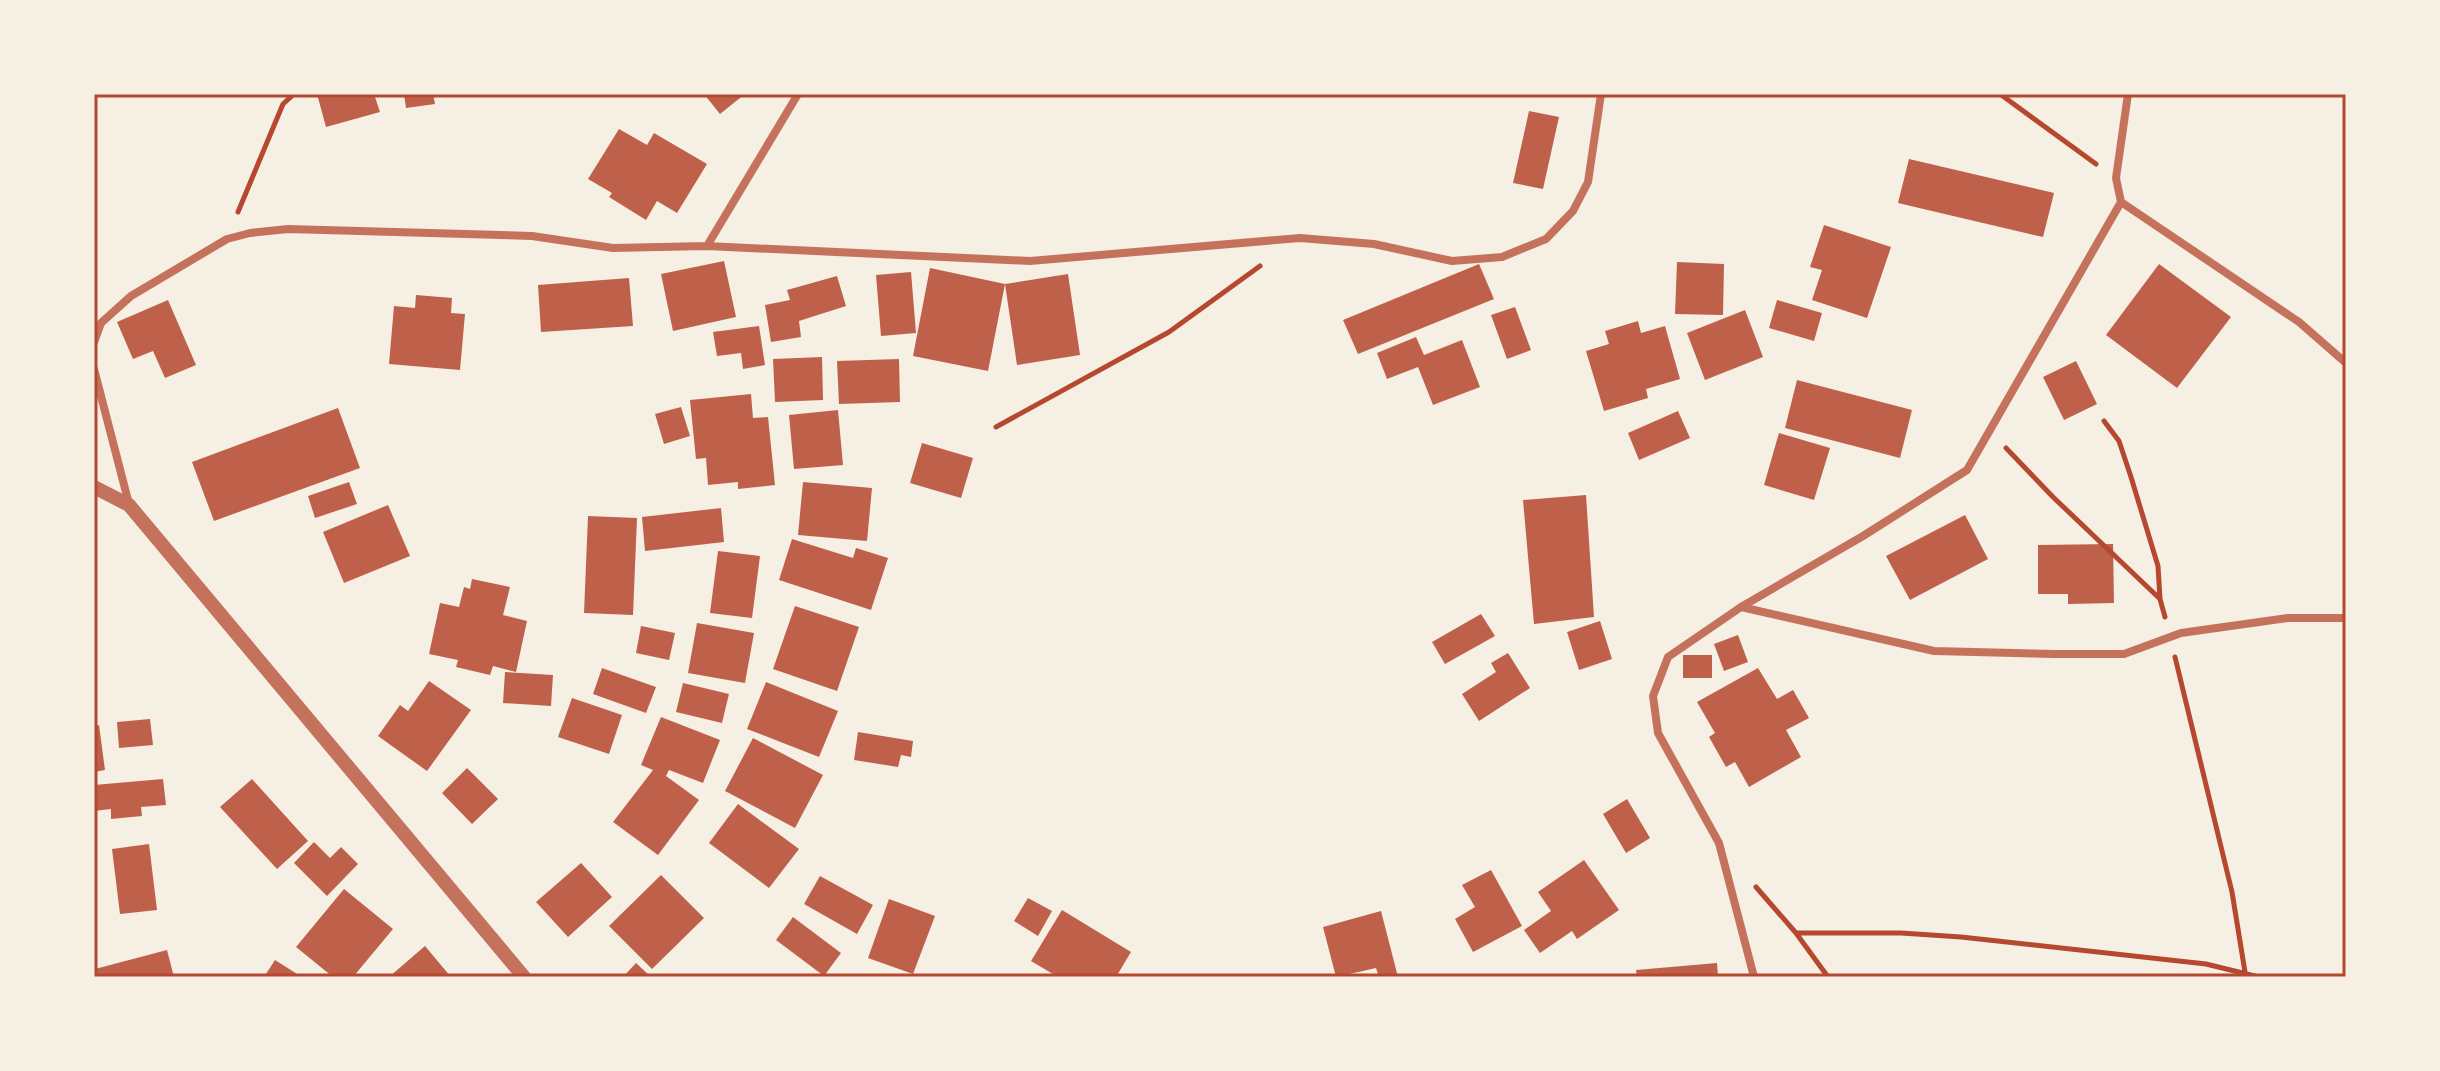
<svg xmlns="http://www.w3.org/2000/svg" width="2440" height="1071" font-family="'Noto Sans',sans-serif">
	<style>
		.building { fill: #bf614a }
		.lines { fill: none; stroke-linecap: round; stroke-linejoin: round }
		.path { stroke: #b5482f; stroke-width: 5 }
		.minor { stroke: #c5725c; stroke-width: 8 }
		.tertiary { stroke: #c5725c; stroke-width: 14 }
		.neatline { fill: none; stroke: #b5482f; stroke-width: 3 }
	</style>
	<rect width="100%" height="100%" fill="#f6efe4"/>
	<path class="building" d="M317,94h57l6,18 -54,15z
		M404,94h29l2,10 -29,4z
		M704,94h41l-25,20z
		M1529,111l30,6 -16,72 -30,-6z
		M619,129l28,16 7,-12 53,31 -30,49 -20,-12 -11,19 -37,-23 3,-4 -24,-14z
		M1909,159l145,34 -11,44 -145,-34z
		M1824,225l67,22 -24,71 -55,-18 10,-30 -12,-3z
		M724,261l12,56 -63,14 -12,-57z
		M1677,262l47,2 -1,51 -48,-1z
		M1479,264l15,35 -136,55 -15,-34z
		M2159,264l72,53 -54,71 -71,-53z
		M930,268l75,16 -17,87 -75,-15z
		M911,272l5,61 -35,3 -5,-61z
		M1068,274l12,81 -63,10 -12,-81z
		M837,276l9,30 -47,15 2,16 -30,5 -6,-37 25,-5 -3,-10z
		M629,278l4,48 -92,6 -3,-47z
		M416,295l36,3 -1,15 14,1 -5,56 -71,-6 5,-58 21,2z
		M168,300l28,65 -31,13 -12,-27 -20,8 -16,-37z
		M1777,300l45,13 -8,28 -45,-13z
		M1515,307l16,43 -24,9 -16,-44z
		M1745,310l18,47 -58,23 -18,-47z
		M1638,321l3,12 24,-7 15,53 -34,10 2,9 -44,13 -18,-60 23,-7 -4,-13z
		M759,326l6,39 -22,4 -2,-16 -24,3 -4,-24z
		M1416,337l8,18 38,-15 18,47 -47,18 -15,-38 -31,12 -10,-26z
		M822,357l1,43 -48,2 -2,-43z
		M899,359l1,43 -61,2 -2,-43z
		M2076,361l21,43 -33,16 -21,-43z
		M1797,380l115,30 -12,48 -115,-30z
		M751,394l2,24 15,-1 7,68 -37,4v-7l-30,3 -2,-27 -10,1 -6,-59z
		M681,407l9,29 -26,8 -9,-30z
		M338,408l22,60 -146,53 -22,-59z
		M838,410l5,55 -49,4 -5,-54z
		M1678,411l12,27 -51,22 -11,-27z
		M1779,433l51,15 -16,52 -50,-15z
		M922,443l51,15 -12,40 -51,-15z
		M349,482l8,22 -42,14 -7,-22z
		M803,482l69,6 -5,53 -69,-6z
		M1586,495l8,122 -60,7 -11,-124z
		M388,505l22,51 -66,27 -21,-51z
		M721,508l3,34 -79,9 -3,-34z
		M1965,515l23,44 -78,41 -24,-44z
		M588,516l49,2 -4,97 -49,-2z
		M792,539l61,19 3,-10 32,10 -17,52 -92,-30z
		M2113,544l1,59 -46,1v-10h-30v-49z
		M718,551l42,5 -8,62 -42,-5z
		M472,579l38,8 -7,28 24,6 -11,51 -23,-6 -3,9 -34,-8 2,-7 -29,-6 11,-51 19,4 5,-20 6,2z
		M795,606l64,21 -22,64 -64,-22z
		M1481,614l14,22 -50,28 -13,-22z
		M1600,621l12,38 -33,11 -12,-38z
		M697,623l57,10 -9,50 -57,-10z
		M641,626l34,7 -6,27 -33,-7z
		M1738,635l10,27 -24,9 -10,-27z
		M1508,653l22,35 -51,33 -17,-27 34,-22 -5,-9z
		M1683,655h29v23h-29z
		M602,668l54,19 -10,26 -53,-19z
		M1758,668l19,31 16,-9 16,28 -23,12 15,27 -52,30 -14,-25 -9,5 -17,-30 6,-4 -18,-31z
		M505,672l48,3 -2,31 -48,-3z
		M429,681l42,29 -44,61 -49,-35 22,-31 8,6z
		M766,682l72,29 -19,46 -72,-28z
		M683,683l46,11 -7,29 -46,-11z
		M572,698l50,17 -13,39 -51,-17z
		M661,717l59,23 -17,43 -34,-13 -3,6 33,24 -41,55 -45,-33 40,-52 -12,-5z
		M150,719l3,26 -34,3 -2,-26z
		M99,725l6,45 -11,2v-46z
		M858,732l55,9 -2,16 -10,-2 -3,12 -44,-7z
		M753,738l70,37 -28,53 -70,-37z
		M467,768l31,31 -26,25 -30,-31z
		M163,779l3,26 -25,2 1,9 -31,3v-10l-17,2v-26z
		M252,779l56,62 -31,28 -57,-62z
		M1627,799l23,39 -24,15 -23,-39z
		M738,804l61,45 -30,39 -60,-45z
		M314,842l16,16 11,-11 17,17 -31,32 -33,-33z
		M149,844l8,66 -37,4 -8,-65z
		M1584,860l35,50 -42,29 -5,-8 -32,22 -16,-23 27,-19 -13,-19z
		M581,863l31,34 -44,40 -32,-35z
		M1491,870l31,56 -49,26 -18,-33 20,-12 -13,-22z
		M661,875l43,43 -52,51 -43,-43z
		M820,876l53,29 -16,29 -53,-30z
		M344,889l49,40 -40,48h-20l-37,-30z
		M1028,898l24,13 -14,25 -24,-15z
		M889,899l46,17 -22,58 -45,-16z
		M1062,910l69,42 -15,25h-58l-27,-16z
		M1381,911l17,66h-19l-3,-9 -40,9 -13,-50z
		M793,917l48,36 -17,23 -48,-36z
		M425,946l26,31h-62z
		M167,950l7,27h-77l-2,-8z
		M275,960l27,17h-38z
		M636,963l15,14h-28z
		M1717,963l1,14h-81l-1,-7z"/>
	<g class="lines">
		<path class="path" d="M2000,94l96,70
			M238,212l45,-108 11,-10
			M2104,421l15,20 12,36 27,89 2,33 5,18
			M996,427l173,-95 91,-66
			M2006,448l47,49 106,101
			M2175,657l57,235 13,80
			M1756,887l40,46 32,44
			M1796,933h105l60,4 245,27 53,13"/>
		<path class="minor" d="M2128,94l-12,84 5,24 178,120 47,41
			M707,246l91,-152
			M94,342l7,-19 30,-27 96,-57 23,-6 38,-4 244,7 81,12 94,-2 323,15 270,-23 74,6 78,17 50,-4 44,-18 27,-28 15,-29 13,-88
			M94,369l35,135
			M1741,607l193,44 121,3h69l57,-21 107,-15h58
			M1754,977l-35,-134 -61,-110 -5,-37 15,-39 73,-50 122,-71 104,-66 154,-268"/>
		<path class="tertiary" d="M94,487l35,18 395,472"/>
	</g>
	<rect width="2440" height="1071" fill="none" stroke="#f6efe4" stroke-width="192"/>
	<rect x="96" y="96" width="2248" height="879" class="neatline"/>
</svg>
